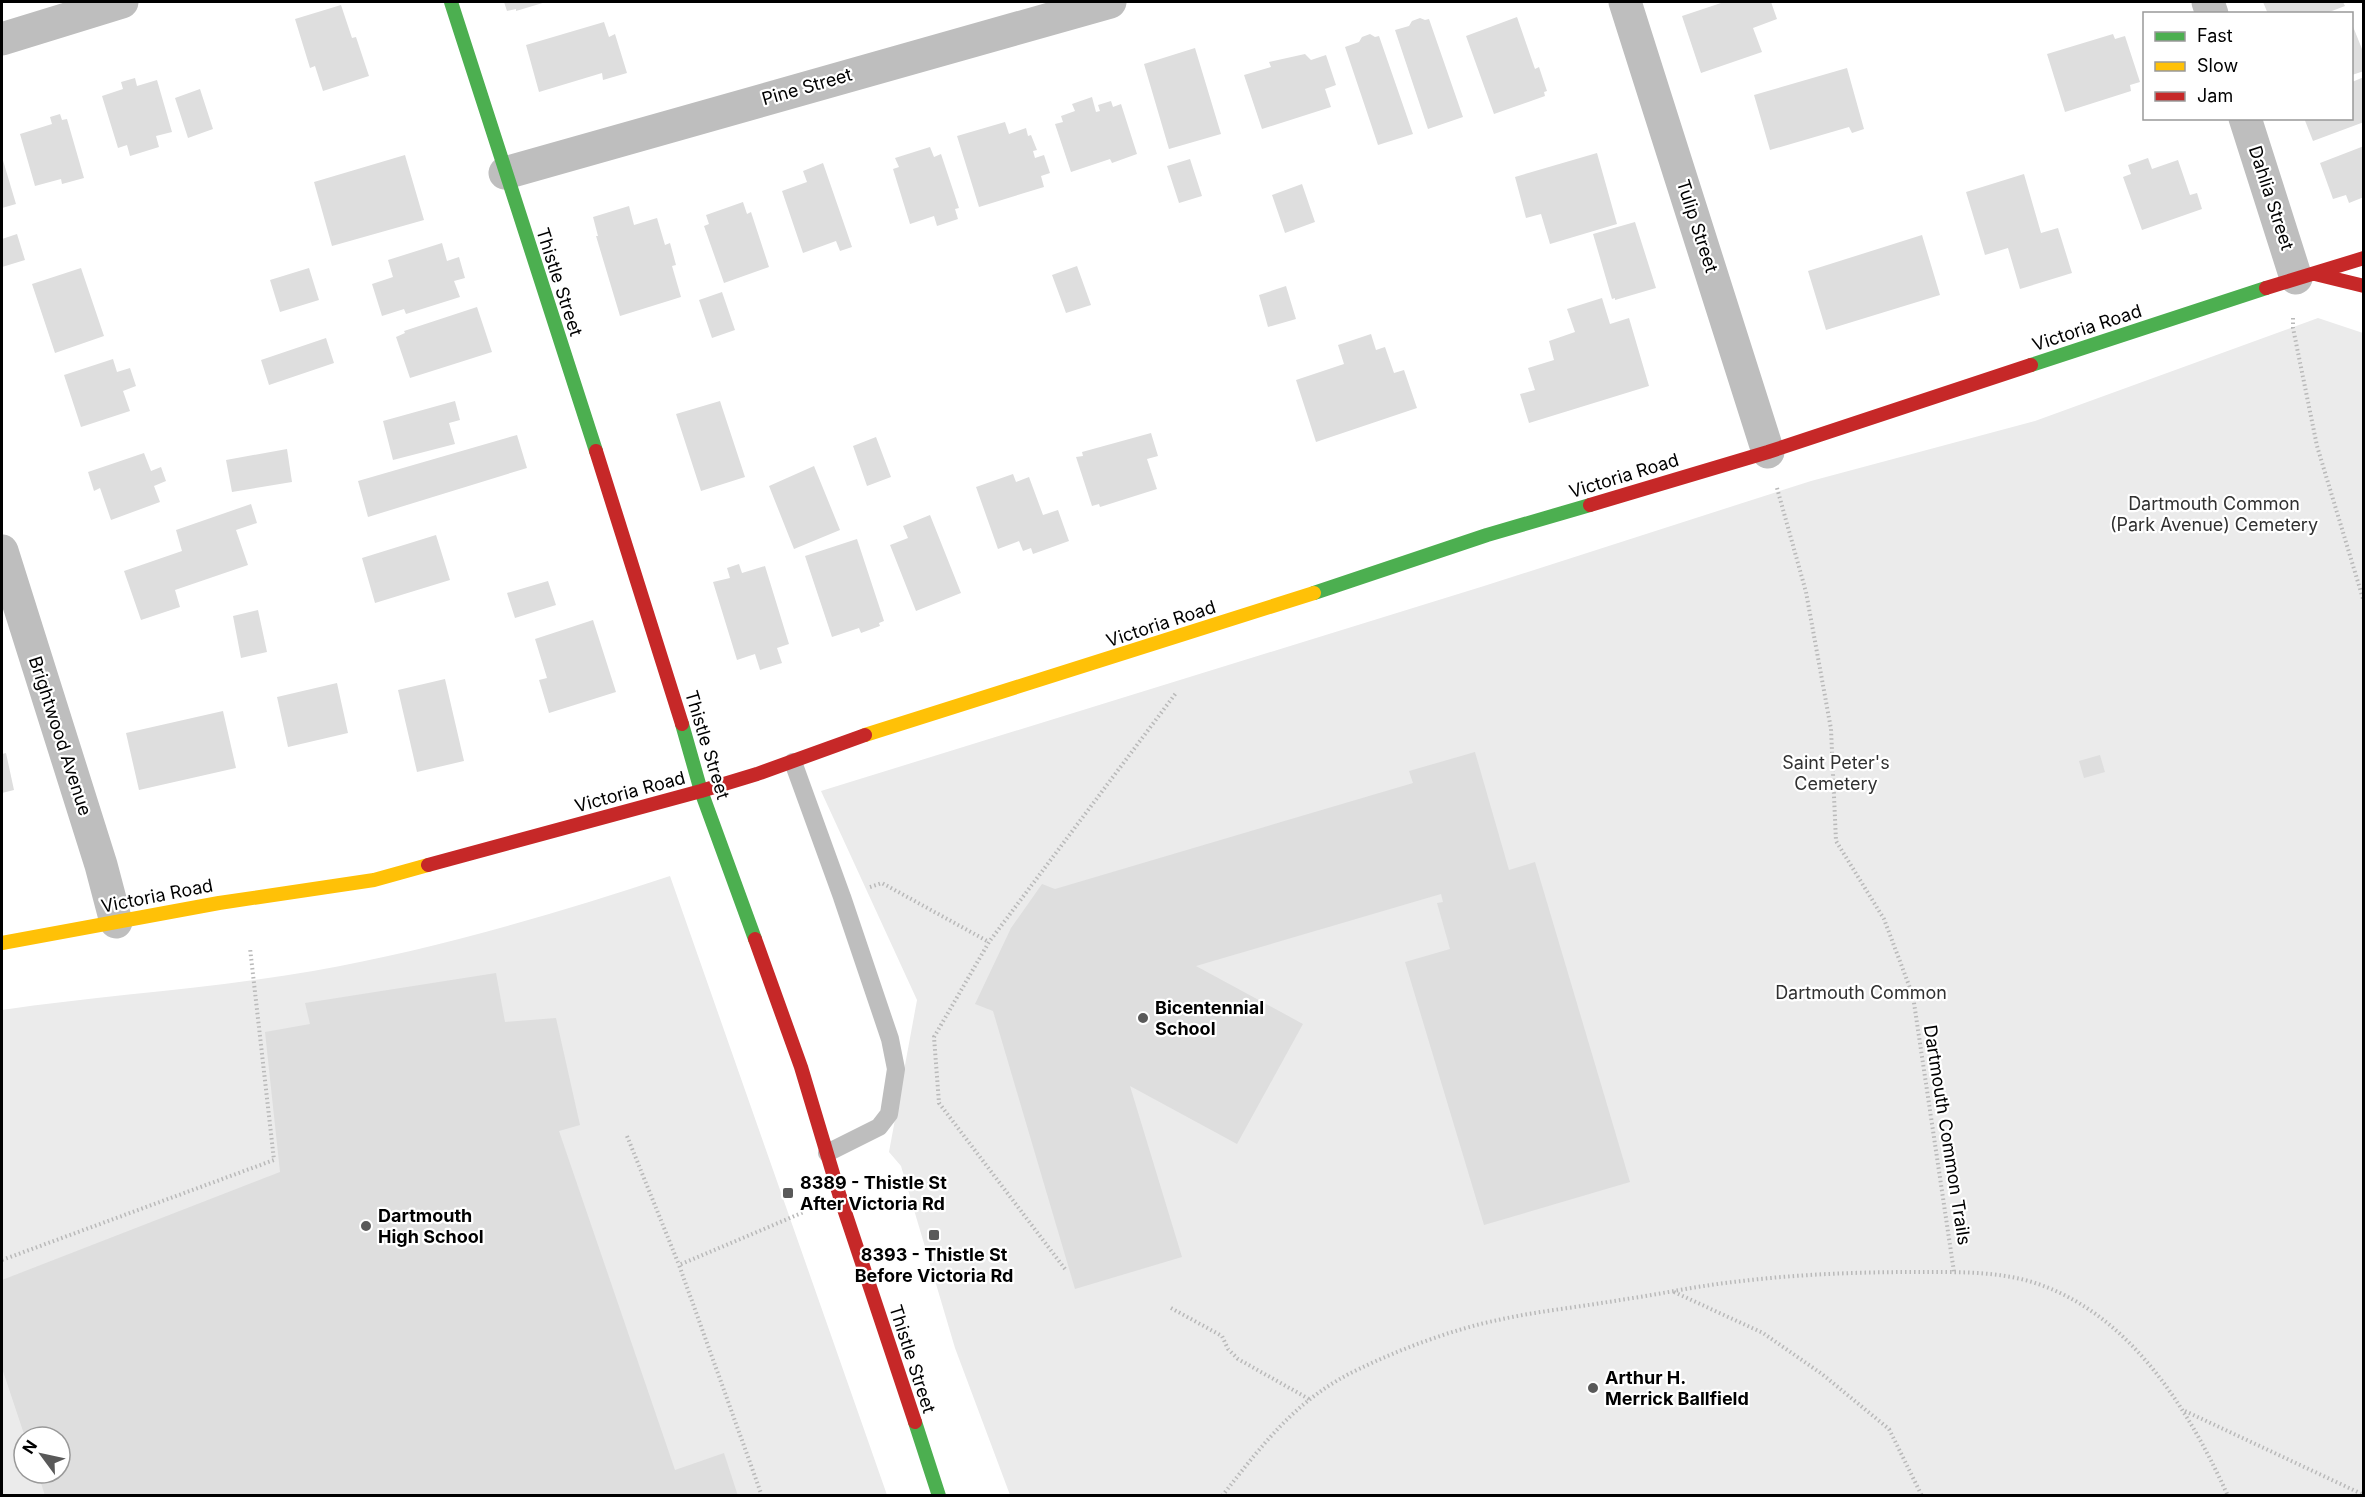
<svg xmlns="http://www.w3.org/2000/svg" width="2365" height="1497" font-family="Inter,sans-serif">
	<style>
		.green { fill: #ebebeb; fill-rule: evenodd }
		.building { fill: #dedede }
		.lines { fill: none; stroke-linecap: round; stroke-linejoin: round }
		.path { stroke: #b9b9b9; stroke-width: 4; stroke-dasharray: 1.5 3; stroke-linecap: butt }
		.lane { stroke: #bebebe; stroke-width: 18 }
		.street { stroke: #bebebe; stroke-width: 33 }
		.fast { stroke: #4caf50; stroke-width: 14 }
		.slow { stroke: #ffc107; stroke-width: 14 }
		.jam { stroke: #c62828; stroke-width: 14 }
		.poi-dot { fill: #595959; stroke: #fff; stroke-width: 2 }
		.labels { text-anchor: middle; stroke-width: 4.5; stroke-linejoin: round; paint-order: stroke }
		.street-label { font-size: 18px; fill: #000; stroke: #fff }
		.park-label { font-size: 18px; fill: #313131; stroke: #fff }
		.poi-label { font-size: 18px; font-weight: bold; fill: #000; stroke: #fff; text-anchor: start }
	</style>
	<rect width="100%" height="100%" fill="#fff"/>
	<path class="green" d="M2318,318l45,15v1162h-1353l-55,-147 -54,-182 -12,-14 28,-152 -96,-209 663,-205 327,-105 224,-60z
		M670,876l217,619 -885,1v-486c103,-15 208,-21 311,-39 120,-21 242,-57 357,-95zM24,1437h36v36h-36z"/>
	<path class="building" d="M504,2h42l-30,9v-2l-9,2z
		M1724,2h47l6,17 -24,9 9,24 -61,21 -19,-57z
		M2263,2h80l2,4 -21,8h-56z
		M341,5l11,33 4,-1 13,39 -46,15 -8,-25 -5,2 -15,-49z
		M1517,17l18,52 4,-2 8,24 -3,1 1,4 -51,18 -28,-78z
		M1420,18l5,2 4,-1 34,98 -35,12 -33,-99 14,-4 3,-5z
		M604,22l5,15 6,-3 12,39 -24,7 -1,-7 -63,19 -13,-47z
		M2352,24l12,30v17l-12,4z
		M1370,34l5,3 4,-1 34,98 -35,11 -33,-98 14,-5 3,-5z
		M2113,34l2,5 10,-3 15,46 -10,3 1,6 -66,21 -18,-58z
		M1195,48l26,86 -52,15 -25,-85z
		M1305,54l6,6 15,-5 10,30 -11,4 6,18 -69,22 -18,-54 27,-8 -2,-5z
		M1847,68l17,61 -12,4 -3,-6 -79,23 -16,-55z
		M2364,77v45l-51,19 -9,-23h48v-36z
		M135,78l2,8 20,-6 15,52 -16,4 3,11 -29,9 -3,-11 -9,3 -16,-52 21,-7 -2,-7z
		M200,89l13,40 -25,9 -13,-40z
		M1092,97l4,15 4,-1 -2,-6 13,-4 2,6 8,-3 16,50 -25,9 -2,-4 -39,13 -16,-48 8,-2 -2,-6 14,-5 -3,-7z
		M60,114l2,6 5,-1 17,59 -22,6 -1,-5 -26,7 -15,-52 32,-10 -2,-7z
		M1005,122l4,12 17,-6 2,8 3,-1 6,15 -4,1 2,7 9,-3 6,18 -9,3 3,11 -65,20 -22,-71z
		M2364,146v51l-15,6 -3,-8 -13,4 -13,-36z
		M930,147l4,10 7,-3 18,54 -4,1 3,10 -21,7 -3,-10 -24,8 -17,-55 6,-2 -4,-9z
		M1597,153l20,71 -67,20 -9,-30 -15,4 -11,-41z
		M405,155l19,65 -92,26 -18,-64z
		M2,157l14,47 -14,4z
		M2148,158l4,11 26,-9 12,35 7,-2 5,16 -60,21 -19,-53 8,-3 -3,-9z
		M1190,159l12,37 -23,7 -12,-37z
		M823,163l29,84 -12,4 -4,-10 -33,12 -21,-62 25,-9 -4,-11z
		M2024,174l17,59 17,-5 14,45 -52,16 -12,-41 -23,7 -19,-63z
		M1302,184l13,38 -30,11 -13,-38z
		M743,202l4,12 4,-2 18,55 -45,16 -20,-57 5,-2 -3,-9z
		M629,206l5,19 23,-7 8,27 5,-2 6,22 -4,1 9,31 -61,19 -24,-80h2l-5,-19z
		M1635,222l21,66 -41,12v-2l-3,1 -19,-65z
		M17,234l8,26 -23,7v-28z
		M1922,235l18,60 -114,35 -18,-59z
		M442,243l5,18 12,-4 6,21 -11,3 6,16 -54,17 -2,-5 -22,7 -10,-32 21,-7 -5,-17z
		M1077,266l14,39 -25,8 -14,-38z
		M81,268l23,68 -49,17 -23,-69z
		M309,268l10,32 -39,12 -10,-32z
		M1286,286l10,33 -28,8 -9,-32z
		M722,292l13,38 -23,8 -13,-38z
		M1602,298l8,26 19,-6 20,68 -120,37 -9,-29 15,-4 -7,-22 26,-8 -5,-19 26,-9 -8,-23z
		M477,307l15,45 -82,26 -14,-41 9,-4 -1,-2z
		M1371,334l5,16 9,-3 9,26 10,-3 13,38 -101,34 -20,-62 48,-16 -6,-19z
		M326,338l8,25 -65,22 -8,-25z
		M113,359l4,13 13,-4 6,18 -13,5 7,20 -49,16 -17,-52z
		M455,401l5,19 -11,3 6,21 -62,16 -10,-39z
		M720,401l25,76 -44,14 -25,-77z
		M1151,433l7,23 -11,3 10,30 -57,18 -1,-3 -7,2 -16,-49 7,-1 -1,-4z
		M517,435l10,33 -159,49 -10,-36z
		M876,437l15,40 -24,9 -14,-40z
		M287,449l5,33 -60,10 -6,-32z
		M144,453l7,18 10,-4 5,14 -12,5 6,16 -49,18 -11,-32 -6,3 -6,-19z
		M814,466l26,64 -46,19 -25,-63z
		M1013,474l3,8 13,-5 14,38 15,-5 11,31 -36,13 -2,-6 -8,3 -4,-10 -21,8 -22,-62z
		M251,504l6,19 -21,7 12,35 -73,25 5,17 -39,13 -17,-49 58,-20 -6,-21z
		M930,515l31,78 -45,18 -26,-66 18,-7 -5,-12z
		M436,535l14,45 -75,23 -13,-45z
		M857,539l27,82 -5,2 1,3 -19,7 -2,-5 -27,9 -27,-81z
		M739,564l3,9 23,-7 24,78 -12,4 5,15 -22,7 -5,-16 -18,6 -24,-78 17,-4 -3,-10z
		M548,581l8,24 -41,13 -8,-25z
		M258,610l9,42 -26,6 -8,-42z
		M593,620l23,72 -67,21 -10,-33 8,-2 -12,-39z
		M445,679l19,82 -47,11 -19,-82z
		M337,683l11,50 -60,14 -11,-50z
		M223,711l13,57 -97,22 -13,-57z
		M1475,752l34,118 26,-8 95,320 -146,43 -79,-263 45,-13 -13,-46 6,-1 -2,-8 -245,72 107,58 -66,120 -107,-58 52,171 -107,32 -82,-278 -18,-7 36,-76 31,-44 13,5 358,-106 -4,-12z
		M6,753l8,37 -12,3v-39z
		M2100,755l5,17 -21,6 -5,-17z
		M496,973l9,49 51,-4 24,107 -21,6 116,339 49,-17 14,43h-693l-7,-23h22v-36h-35l-23,-69v-88l278,-108 -15,-140 45,-8 -5,-21z"/>
	<g class="lines">
		<path class="path" d="M2293,318v10l24,118 47,156
			M1777,488l29,104 25,137 5,112 48,78 29,77 41,276
			M870,887l12,-4 107,59
			M627,1136l52,129
			M2,1260l272,-100 -24,-212
			M1065,1269l-126,-166 -5,-66 55,-95 187,-249
			M1674,1292l89,41 59,41 67,55 33,67
			M1171,1308l51,28 6,13 10,10 71,40
			M2185,1411l179,84
			M762,1496l-83,-231 125,-53
			M1222,1496c42,-53 75,-98 137,-127 41,-20 95,-40 139,-49 40,-9 82,-13 122,-20 41,-6 82,-15 122,-19 59,-7 118,-9 177,-9 40,0 84,-1 122,13 92,33 149,127 187,211"/>
		<path class="lane" d="M793,762l49,135 48,142 6,30 -7,45 -10,13 -52,26"/>
		<path class="street" d="M1625,2l143,450
			M2208,2l4,12
			M2,39l120,-37
			M2245,118l51,160
			M505,173l605,-171
			M2,551l99,314 15,57"/>
		<path class="fast" d="M451,2l145,449
			M2031,365l235,-77
			M1314,593l173,-58 103,-30
			M682,724l19,67 54,148
			M915,1422l24,74"/>
		<path class="slow" d="M865,735l449,-142
			M2,943l217,-40 155,-23 54,-15"/>
		<path class="jam" d="M2315,274l49,12
			M2266,288l98,-30
			M596,451l86,273
			M1590,505l178,-53 263,-87
			M428,865l273,-74 56,-17 108,-39
			M755,939l46,128 39,130 75,225"/>
	</g>
	<g class="poi-dot">
		<circle cx="1143" cy="1018" r="6"/>
		<rect x="782" y="1187" width="12" height="12" rx="3"/>
		<circle cx="366" cy="1226" r="6"/>
		<rect x="928" y="1229" width="12" height="12" rx="3"/>
		<circle cx="1593" cy="1388" r="6"/>
	</g>
	<g class="labels">
		<g class="street-label">
			<text transform="translate(807 87) rotate(-16)" y="6">Pine Street</text>
			<text transform="translate(2271 198) rotate(72)" y="6">Dahlia Street</text>
			<text transform="translate(1697 226) rotate(72)" y="6">Tulip Street</text>
			<text transform="translate(559 282) rotate(72)" y="6">Thistle Street</text>
			<text transform="translate(2087 328) rotate(-18)" y="6">Victoria Road</text>
			<text transform="translate(1624 476) rotate(-17)" y="6">Victoria Road</text>
			<text transform="translate(1161 624) rotate(-18)" y="6">Victoria Road</text>
			<text transform="translate(60 736) rotate(72)" y="6">Brightwood Avenue</text>
			<text transform="translate(707 745) rotate(73)" y="6">Thistle Street</text>
			<text transform="translate(630 792) rotate(-15)" y="6">Victoria Road</text>
			<text transform="translate(157 896) rotate(-11)" y="6">Victoria Road</text>
			<text transform="translate(1947 1135) rotate(81)" y="6">Dartmouth Common Trails</text>
			<text transform="translate(912 1359) rotate(72)" y="6">Thistle Street</text>
		</g>
		<g class="park-label">
			<text x="2214" y="510">Dartmouth Common<tspan x="2214" dy="21">(Park Avenue) Cemetery</tspan></text>
			<text x="1836" y="769">Saint Peter's<tspan x="1836" dy="21">Cemetery</tspan></text>
			<text x="1861" y="999">Dartmouth Common</text>
		</g>
		<g class="poi-label">
			<text x="1155" y="1014">Bicentennial<tspan x="1155" dy="21">School</tspan></text>
			<text x="800" y="1189">8389 - Thistle St<tspan x="800" dy="21">After Victoria Rd</tspan></text>
			<text x="378" y="1222">Dartmouth<tspan x="378" dy="21">High School</tspan></text>
			<text x="934" y="1261" text-anchor="middle">8393 - Thistle St<tspan x="934" dy="21">Before Victoria Rd</tspan></text>
			<text x="1605" y="1384">Arthur H.<tspan x="1605" dy="21">Merrick Ballfield</tspan></text>
		</g>
	</g>
	<rect width="2365" height="1497" fill="none" stroke="#000000" stroke-width="6"/>
	<rect x="2143" y="12" width="210" height="108" fill="#ffffff" stroke="#999999" stroke-width="1.5"/>
	<rect x="2155" y="32" width="30" height="9" fill="#4caf50" stroke="#999999" stroke-width="1.5"/>
	<text x="2197" y="42" font-size="18" fill="#000000">Fast</text>
	<rect x="2155" y="62" width="30" height="9" fill="#ffc107" stroke="#999999" stroke-width="1.5"/>
	<text x="2197" y="72" font-size="18" fill="#000000">Slow</text>
	<rect x="2155" y="92" width="30" height="9" fill="#c62828" stroke="#999999" stroke-width="1.5"/>
	<text x="2197" y="102" font-size="18" fill="#000000">Jam</text>
	<g transform="translate(42 1455) rotate(303)"><circle r="28" fill="#ffffff" stroke="#999999" stroke-width="1.5"/>
	<path d="M0-4.5L10 22L0 15L-10 22Z" fill="#595959"/>
	<text y="-9" font-size="16" font-weight="bold" text-anchor="middle" fill="#000000">N</text>
	</g>
</svg>
